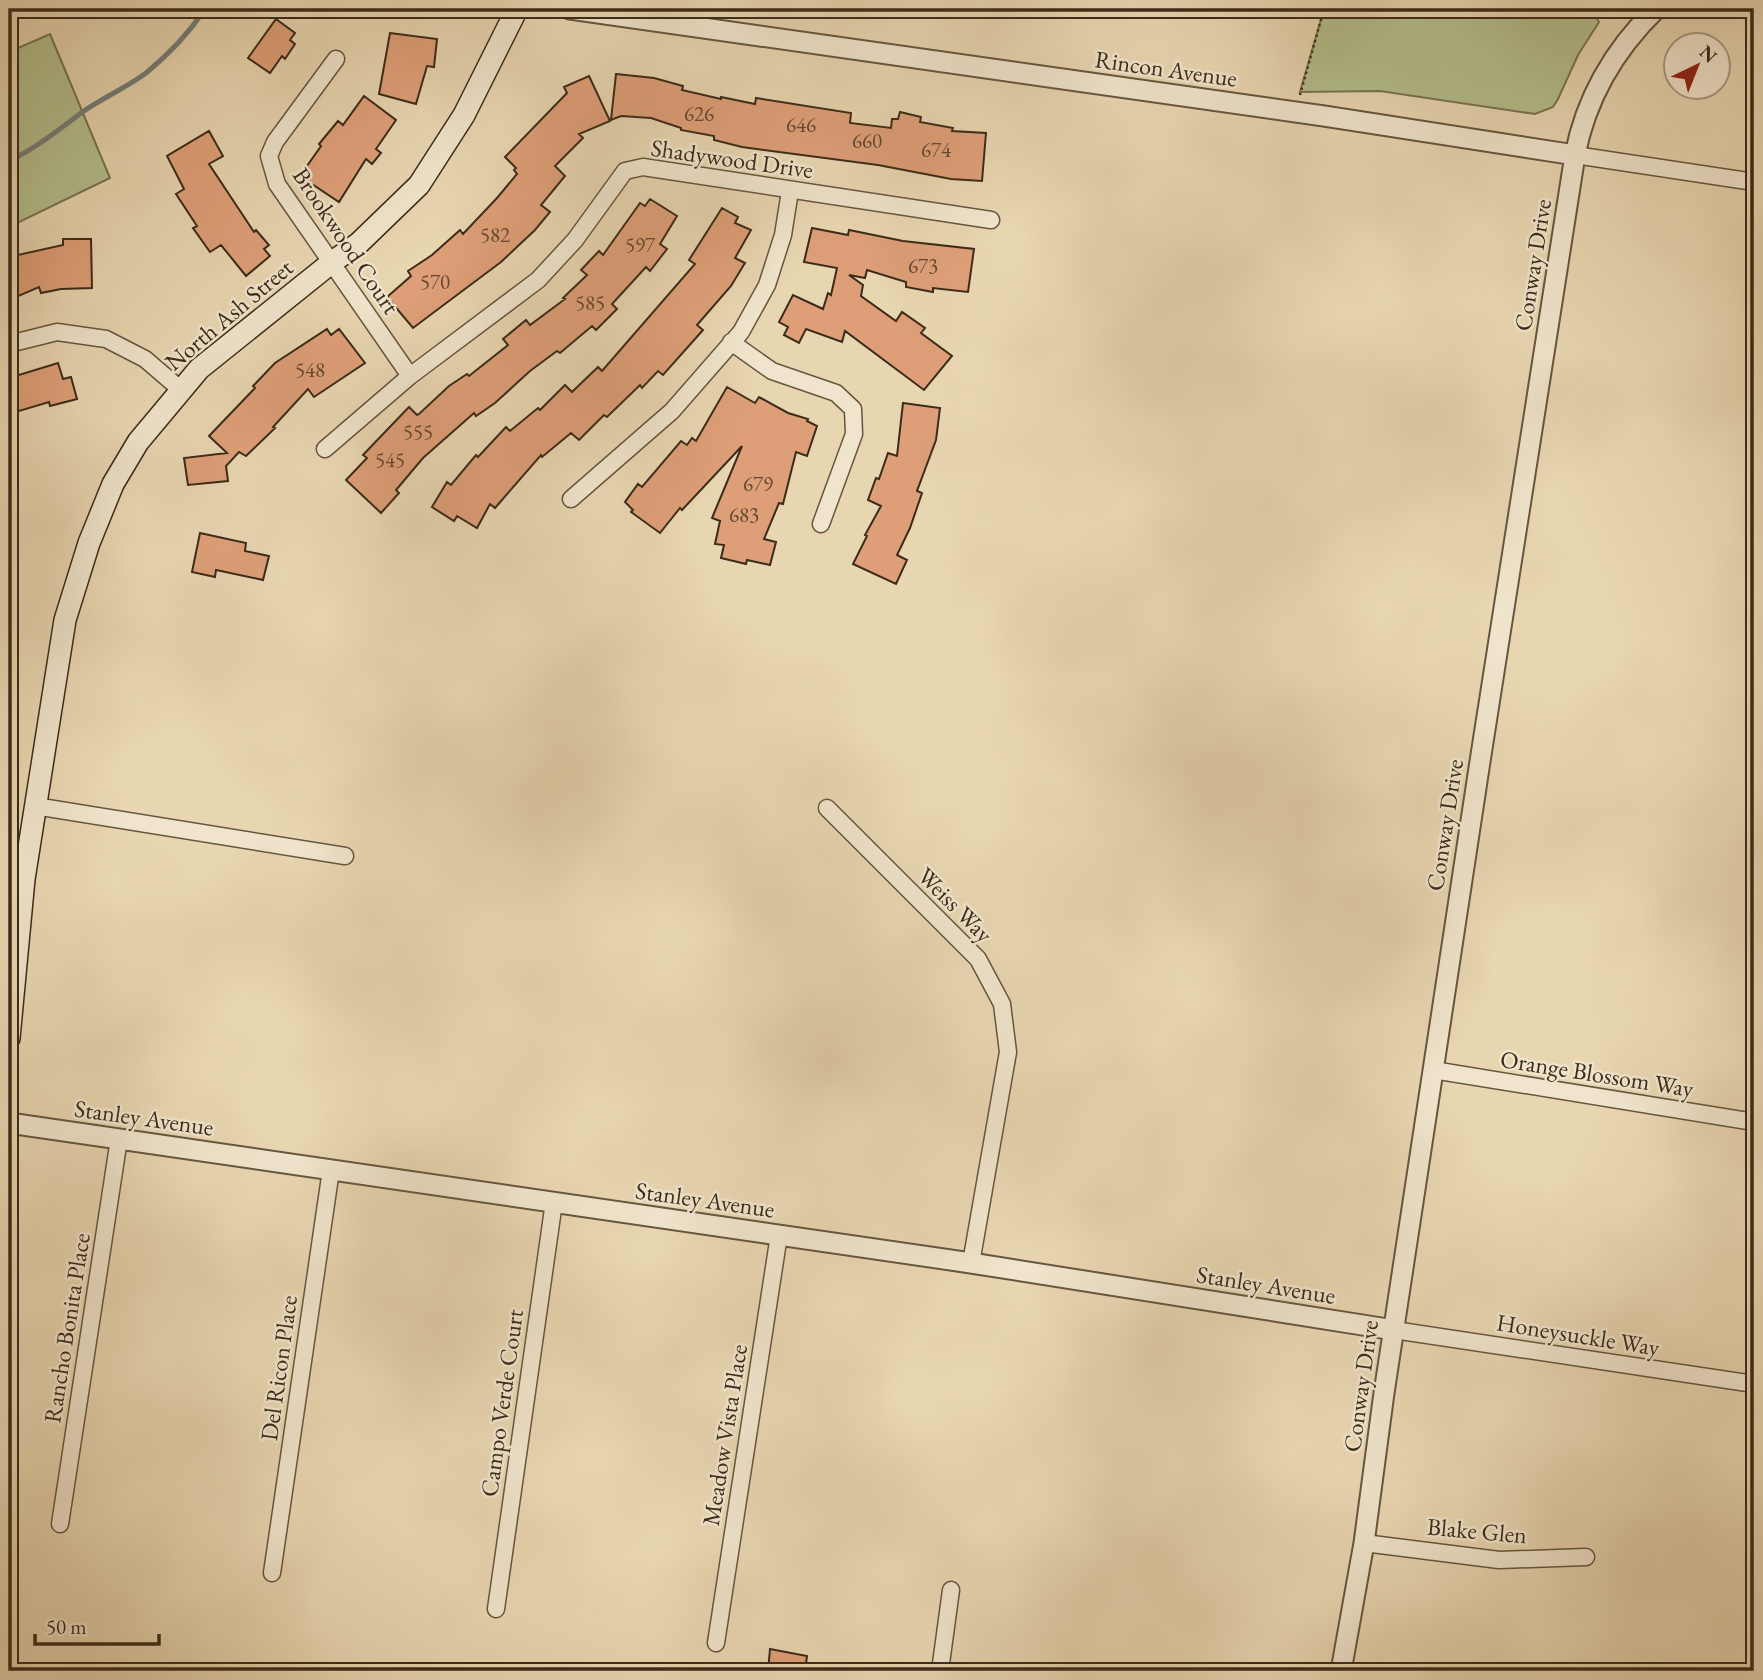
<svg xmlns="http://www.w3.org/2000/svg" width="1763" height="1680" font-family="'EB Garamond',serif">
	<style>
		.green { fill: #b4be8d; stroke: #787453; stroke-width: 2 }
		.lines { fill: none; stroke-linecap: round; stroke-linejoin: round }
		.stream { stroke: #757e78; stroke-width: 5 }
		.building { fill: #de9f78; stroke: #3b2b19; stroke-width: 2 }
		.minor-casing { stroke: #66563f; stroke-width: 19 }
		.tertiary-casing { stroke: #66563f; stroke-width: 23 }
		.secondary-casing { stroke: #3b2b19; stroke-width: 24 }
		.path { stroke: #3b2b19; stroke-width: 2.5; stroke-dasharray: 2 3.5; stroke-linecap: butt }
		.minor { stroke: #f0e4cc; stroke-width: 16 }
		.tertiary { stroke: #f0e4cc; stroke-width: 19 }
		.secondary { stroke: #f0e4cc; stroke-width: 21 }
		.labels { text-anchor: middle; stroke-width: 5; stroke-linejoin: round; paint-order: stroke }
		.number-label { font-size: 21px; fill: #644831 }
		.street-label { font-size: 24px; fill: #3b2b19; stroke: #f0e4cc }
	</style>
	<rect width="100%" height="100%" fill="#e8d6b1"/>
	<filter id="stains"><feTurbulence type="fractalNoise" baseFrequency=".00286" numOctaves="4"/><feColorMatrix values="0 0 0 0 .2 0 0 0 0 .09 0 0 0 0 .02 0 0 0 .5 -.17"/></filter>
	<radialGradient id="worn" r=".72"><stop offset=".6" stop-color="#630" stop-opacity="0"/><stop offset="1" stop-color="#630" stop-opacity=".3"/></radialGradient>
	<path class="green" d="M1324,9h267l8,13 -21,33 -20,44 -5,8 -18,7 -155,-23 -80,1z
		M50,34l60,144 -101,49v-175z"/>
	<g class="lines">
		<path class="stream" d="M9,161c27,-13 48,-30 72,-48 21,-15 45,-25 65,-40 22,-18 43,-40 59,-64"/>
	</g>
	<path class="building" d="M276,19l19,14 -5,7 5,4 -10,15 -3,-3 -12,17 -22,-15z
		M390,33l47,6 -3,28 -7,-1 -11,38 -37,-10z
		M616,74l38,4 29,8 -1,4 39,9v-2l34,7 1,-6 95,15 -1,10 41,5 1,-9h6l2,-7 21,5 -1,5 33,6 -1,3 34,2 -4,48 -31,-2 -73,-14 -136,-18 -28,-7v-4l-33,-6v-2l-30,-10 -30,-2 -10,4z
		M589,76l21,45 -31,13 4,4 -28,28 10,10 -24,29 9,7 -15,18 -34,32 -88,66 -26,-31 24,-21 -3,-5 24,-16 28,-25 3,4 34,-36 20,-24 -3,-4 2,-2 -11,-11 62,-64 -3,-6z
		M364,96l32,24 -20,29 5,4 -9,11 -6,-5 -27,43 -39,-26 21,-30 -2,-2 19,-23 5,4z
		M209,131l14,25 -14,8 45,68 2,-2 13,15 -5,4 6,7 -24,20 -25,-31 -11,7 -17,-24 4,-2 -21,-32 8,-5 -17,-33z
		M650,199l27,17 -17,28 7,5 -17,22 -4,-4 -34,37 5,5 -21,21 -4,-4 -32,27 -3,-2 -27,20 -35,32 -19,13 -2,-3 -51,45 -27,32 3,3 -18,20 -35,-33 21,-22 -4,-3 46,-48 8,8 2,-1 30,-28 18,-12 2,2 39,-31 -5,-6 23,-19 4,5 35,-26 -2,-1 24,-23 -6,-5 18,-19 4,4 37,-52 5,3z
		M722,208l16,9 -3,6 16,7 -16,28 10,5 -14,23 -34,39 6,5 -40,45 -5,-4 -16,17 -2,-3 -33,32 -3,-2 -25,25 -8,-7 -29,24 -1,-2 -46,53 -5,-4 -13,24 -20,-12 -3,5 -22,-14 15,-25 4,3 25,-30 2,2 28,-30 4,4 28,-23 2,2 25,-25 7,7 26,-25 4,4 93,-107 -6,-4z
		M812,228l36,7 1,-5 54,11 71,8 -6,43 -35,-4v4l-27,-5v-5l-39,-12 -2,8 -16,-3 14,10 -2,11 35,25 6,-9 23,16 -4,5 31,23 -28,34 -79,-59 -3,11 -36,-13 -7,14 -15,-8 4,-8 -9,-5 14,-27 30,14 5,-16 3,2 6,-27 -33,-6z
		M63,239h28l1,49 -31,1 -20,4 -2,-6 -30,13v-43l54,-12z
		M327,329l4,6 8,-6 26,34 -51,34 -6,-8 -35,38 2,1 -29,28 -7,-4 -13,14 2,15 -40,4 -4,-27 43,-5 -18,-17 46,-48 -2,-2 22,-23z
		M58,363l5,16 8,-2 6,22 -27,7 -1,-4 -40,12v-36z
		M727,387l28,16 4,-6 29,16 20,6 -1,2 10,5 -10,30 -11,-4 -13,52 -4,-1 -15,36 12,3 -6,23 -23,-5 -1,4 -25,-6 3,-13 -9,-1 5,-23 -8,-3 30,-72 -60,64 -2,-2 -20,25 -29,-21 2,-2 -8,-8 13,-18 4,3 39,-46 6,4 5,-7 4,3z
		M903,403l37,5 -4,32 -19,51 5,2 -12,35 -13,27 10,5 -11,24 -43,-20 14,-28 -2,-1 16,-29 -13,-6 8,-22 3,1 9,-26 9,3z
		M200,533l46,10 -1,8 24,5 -6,24 -47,-10 -1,7 -23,-5z
		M770,1649l37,7 -2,15h-37z"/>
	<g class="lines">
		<defs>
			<path id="minor" d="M336,59l-61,83 -6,14 8,28 133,192
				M1575,155l179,27
				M731,342l41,29 64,22 17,16 1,25 -33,90
				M9,344l48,-12 49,7 39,20 35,30
				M325,449l85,-73 128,-96 37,-40 50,-69 18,-4 348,53
				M571,499l101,-88 69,-79 26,-47 16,-50 7,-44
				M35,806l310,50
				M827,808l151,151 24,45 6,48 -37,211
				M1433,1070l321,52
				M1394,1330l360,54
				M60,1524l59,-385
				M1364,1543l135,17 87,-3
				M272,1573l59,-403
				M496,1609l58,-407
				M716,1643l63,-408
				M940,1671l11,-81"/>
			<path id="tertiary" d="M570,9l754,107 251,39
				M9,1123l962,140 423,67
				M1341,1671l23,-128 20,-150 97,-638 94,-600c11,-57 40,-106 81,-146"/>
			<path id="secondary" d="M9,1038l15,-159 41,-259 24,-77 24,-59 25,-42 61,-73 132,-106 28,-20 60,-58 45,-70 53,-106"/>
		</defs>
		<use href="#minor" class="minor-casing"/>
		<use href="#tertiary" class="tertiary-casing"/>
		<use href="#secondary" class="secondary-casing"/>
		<path class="path" d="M1300,95l24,-86"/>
		<use href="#minor" class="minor"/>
		<use href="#tertiary" class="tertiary"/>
		<use href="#secondary" class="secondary"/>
	</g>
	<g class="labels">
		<g class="number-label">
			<text x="699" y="121">626</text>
			<text x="801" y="132">646</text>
			<text x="867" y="148">660</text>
			<text x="936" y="157">674</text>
			<text x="495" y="242">582</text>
			<text x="640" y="252">597</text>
			<text x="923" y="273">673</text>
			<text x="435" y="289">570</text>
			<text x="590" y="310">585</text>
			<text x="310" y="377">548</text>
			<text x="418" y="439">555</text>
			<text x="390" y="467">545</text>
			<text x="758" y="491">679</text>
			<text x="744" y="522">683</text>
		</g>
		<g class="street-label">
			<text transform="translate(1166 69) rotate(8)" y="8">Rincon Avenue</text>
			<text transform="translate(732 159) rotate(8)" y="8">Shadywood Drive</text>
			<text transform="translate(346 241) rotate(56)" y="8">Brookwood Court</text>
			<text transform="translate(1533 265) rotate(-81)" y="8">Conway Drive</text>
			<text transform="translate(229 315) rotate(-40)" y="8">North Ash Street</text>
			<text transform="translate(1445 825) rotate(-81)" y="8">Conway Drive</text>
			<text transform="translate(955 905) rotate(45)" y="8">Weiss Way</text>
			<text transform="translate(1597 1074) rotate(9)" y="8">Orange Blossom Way</text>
			<text transform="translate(144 1118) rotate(8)" y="8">Stanley Avenue</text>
			<text transform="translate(705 1200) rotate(8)" y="8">Stanley Avenue</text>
			<text transform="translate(1266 1285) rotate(9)" y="8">Stanley Avenue</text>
			<text transform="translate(67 1328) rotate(-81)" y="8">Rancho Bonita Place</text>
			<text transform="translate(1578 1335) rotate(9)" y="8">Honeysuckle Way</text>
			<text transform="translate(279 1368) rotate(-82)" y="8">Del Ricon Place</text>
			<text transform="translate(1361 1386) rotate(-82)" y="8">Conway Drive</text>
			<text transform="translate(502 1403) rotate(-82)" y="8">Campo Verde Court</text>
			<text transform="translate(725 1435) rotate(-81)" y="8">Meadow Vista Place</text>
			<text transform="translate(1477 1531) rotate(5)" y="8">Blake Glen</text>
		</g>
	</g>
	<rect width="1763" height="1680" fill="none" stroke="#e8d6b1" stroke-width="35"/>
	<rect x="10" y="10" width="1742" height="1659" fill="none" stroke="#3b2b19" stroke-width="3.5"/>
	<rect x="18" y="18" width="1728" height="1645" fill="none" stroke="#3b2b19" stroke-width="2"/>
	<g transform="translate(1697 66) rotate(43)"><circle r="33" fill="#f0e4cc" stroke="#a89a84" stroke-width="2"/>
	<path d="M0-5L12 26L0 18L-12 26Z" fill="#8f2418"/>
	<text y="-10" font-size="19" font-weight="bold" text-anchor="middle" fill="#3b2b19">N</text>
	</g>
	<path d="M35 1634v10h124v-10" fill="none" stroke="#3b2b19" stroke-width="3.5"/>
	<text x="46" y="1634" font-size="21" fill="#3b2b19" stroke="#f0e4cc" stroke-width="5" paint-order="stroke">50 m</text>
	<rect width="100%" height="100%" filter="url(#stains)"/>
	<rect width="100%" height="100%" fill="url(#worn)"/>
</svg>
